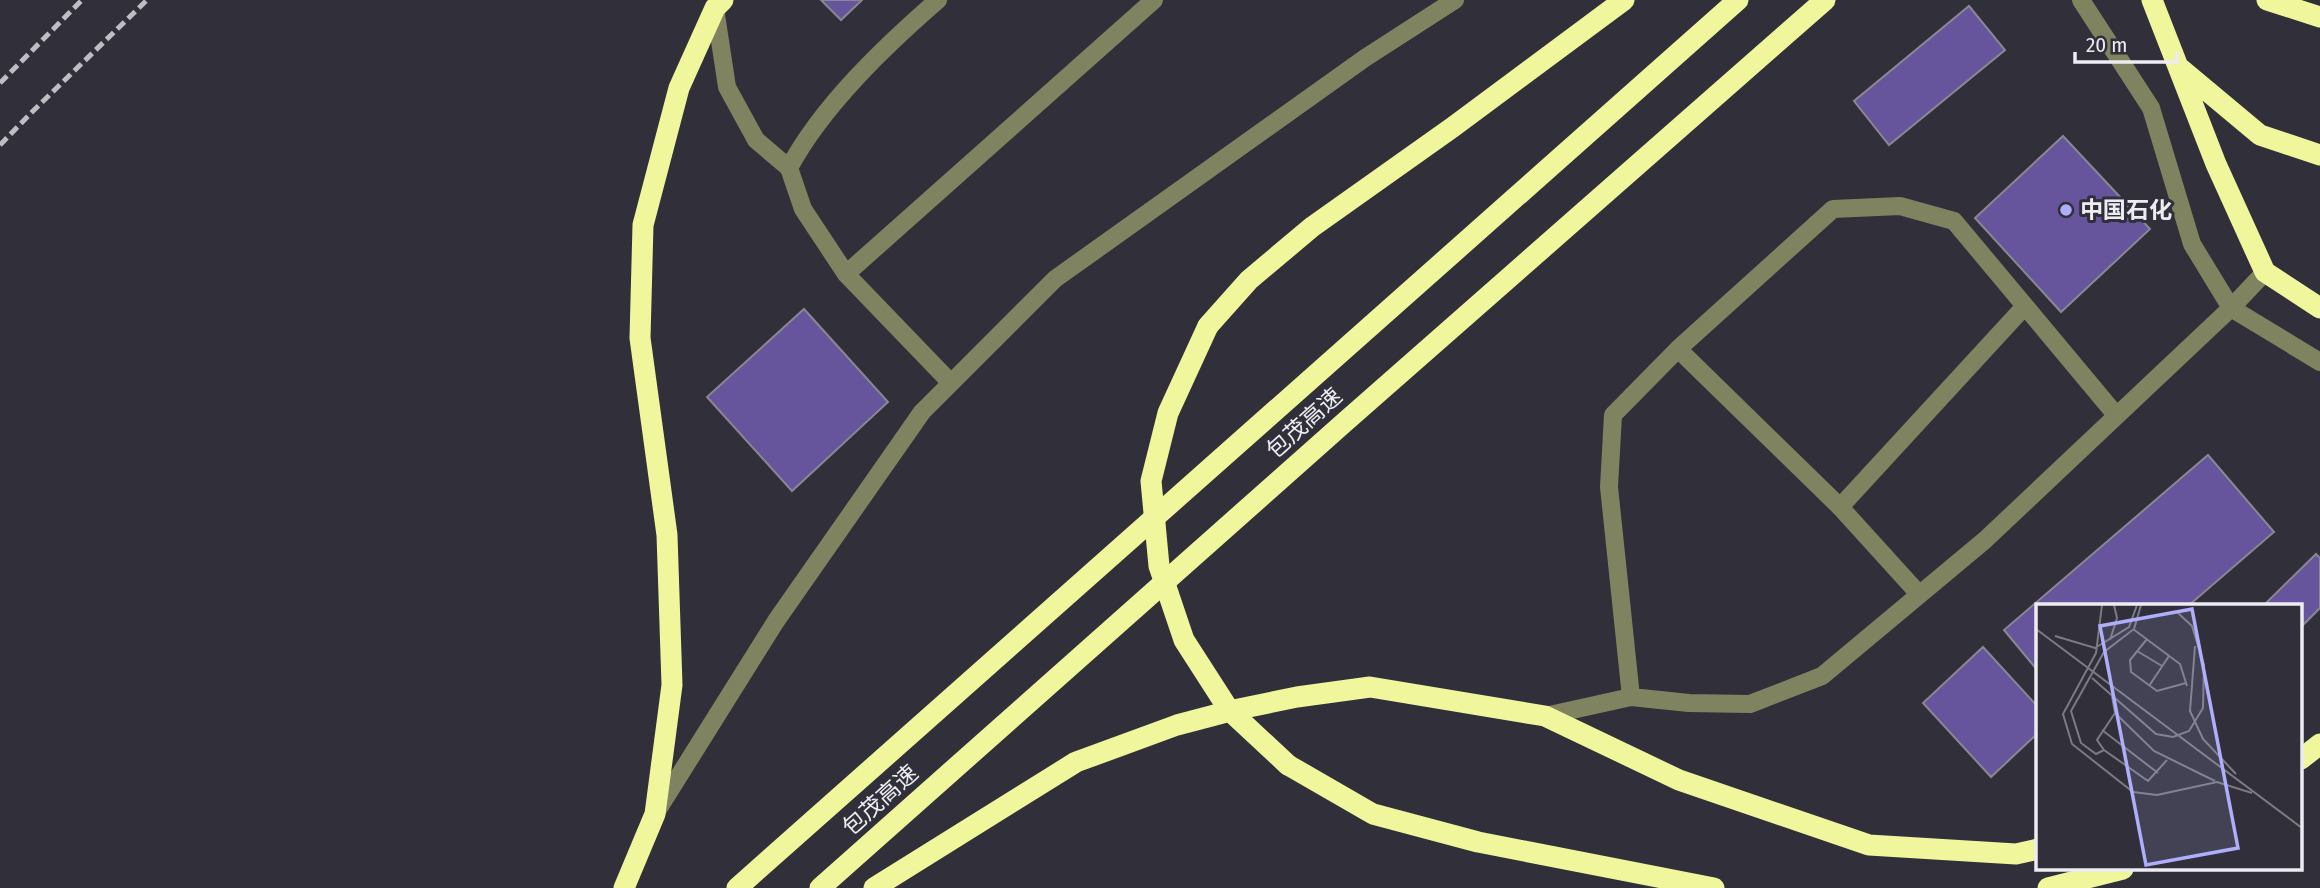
<svg xmlns="http://www.w3.org/2000/svg" width="2320" height="888" font-family="'Fira Sans Condensed','Noto Sans SC',sans-serif">
	<style>
		.building { fill: #66549c; stroke: #898792; stroke-width: 2 }
		.lines { fill: none; stroke-linecap: round; stroke-linejoin: round }
		.minor { stroke: #808360; stroke-width: 18 }
		.highway { stroke: #eff69b; stroke-width: 21 }
		.rail { stroke: #bebdc4; stroke-width: 5; stroke-dasharray: 10 5; stroke-linecap: butt }
		.highway-bridge { stroke: #eff69b; stroke-width: 21 }
		.poi-dot { fill: #aeaefb; stroke: #312f39; stroke-width: 2.5 }
		.labels { text-anchor: middle; stroke-width: 6; stroke-linejoin: round; paint-order: stroke }
		.poi-label { font-size: 23px; font-weight: bold; fill: #edecf2; stroke: #312f39; text-anchor: start }
		.street-label { font-size: 23px; fill: #edecf2; stroke: #312f39 }
		.inset-road { fill: none; stroke: #7c7b83; stroke-width: 2 }
		.view { fill: #aeaefb; fill-opacity: 0.15; stroke: #aeaefb; stroke-width: 3.5 }
		.inset-edge { fill: none; stroke: #edecf2; stroke-width: 3.5 }
	</style>
	<rect width="100%" height="100%" fill="#312f39"/>
	<path class="building" d="M821,0h41l-21,20z
		M1969,6l36,44 -116,95 -35,-44z
		M2063,136l87,93 -89,83 -86,-94z
		M804,309l84,93 -96,89 -85,-94z
		M2208,455l66,77 -86,74h-150v65l-34,-41z
		M2316,554l4,4v50l-19,19v-21h-38z
		M1983,647l55,60v26l-47,44 -68,-74z"/>
	<g class="lines">
		<path class="minor" d="M938,0c-53,46 -116,106 -149,168l14,41 43,65 105,109
			M2081,0l70,108 41,136 39,64 89,54
			M715,8l12,79 29,53 33,28
			M846,274l308,-274
			M1678,349l162,158 79,87
			M1840,507l185,-201
			M1631,697l-22,-210 4,-72 65,-66 155,-140 67,-3 54,15 162,194
			M1545,716l86,-19 58,6 61,1 72,-28 163,-136 246,-232 34,-36
			M657,811l119,-190 146,-209 133,-133 310,-221 90,-58"/>
		<path class="highway" d="M2152,0l64,164 49,108 55,36
			M2267,0l53,17
			M2181,69l79,66 60,20
			M1208,326l41,-46 63,-53 141,-100 171,-127
			M2301,759l19,-15
			M1288,765l85,49 105,28 236,46
			M624,888l31,-74 17,-129 -5,-150 -27,-197 3,-113 36,-137 36,-80 8,-8
			M737,888l1001,-888
			M820,888l526,-467 479,-421
			M874,888l202,-126 101,-37 57,-15 63,-13 73,-10 175,29 134,64 190,65 147,9 22,-5
			M2048,888l75,-19"/>
		<path class="rail" d="M0,83l82,-83
			M0,145l33,-34 114,-111"/>
		<path class="highway-bridge" d="M1208,326l-40,87 -17,68 8,85 25,74 45,70 59,55"/>
	</g>
	<circle class="poi-dot" cx="2066" cy="210" r="7"/>
	<g class="labels">
		<g class="poi-label">
			<text x="2080" y="218">中国石化</text>
		</g>
		<g class="street-label">
			<text transform="translate(1304 423) rotate(-42)" y="8">包茂高速</text>
			<text transform="translate(880 800) rotate(-42)" y="8">包茂高速</text>
		</g>
	</g>
	<g transform="translate(2036 604)">
		<rect width="266" height="266" fill="#312f39"/>
		<path class="inset-road" d="M66,1l-6,48 -33,61 9,30 61,48 24,3 60,-13 35,11M0,25l266,199M97,25l47,35 7,22M19,32l40,12 34,-21 8,-22M111,35l-17,21 1,12 26,19 29,-8M74,36l7,-22 -3,-13M159,42l-5,65 13,28 33,35M101,47l25,15M56,74l64,56 17,3 16,-6 14,-23 1,-43 -12,-39 -14,-13M113,82l20,-30M76,92l3,17 39,38 61,30M79,109l-18,27 7,10 44,31 19,-21M66,126l56,43M68,146l-8,4 -15,-11 -10,-32 33,-59 30,-23 7,-24"/>
		<path class="view" d="M156,5l46,239 -92,17 -46,-239z"/>
		<rect width="266" height="266" class="inset-edge"/>
	</g>
	<path d="M2075 52v10h102v-10" fill="none" stroke="#edecf2" stroke-width="3.5"/>
	<text x="2086" y="52" font-size="21" fill="#edecf2" stroke="#312f39" stroke-width="5" paint-order="stroke">20 m</text>
</svg>
